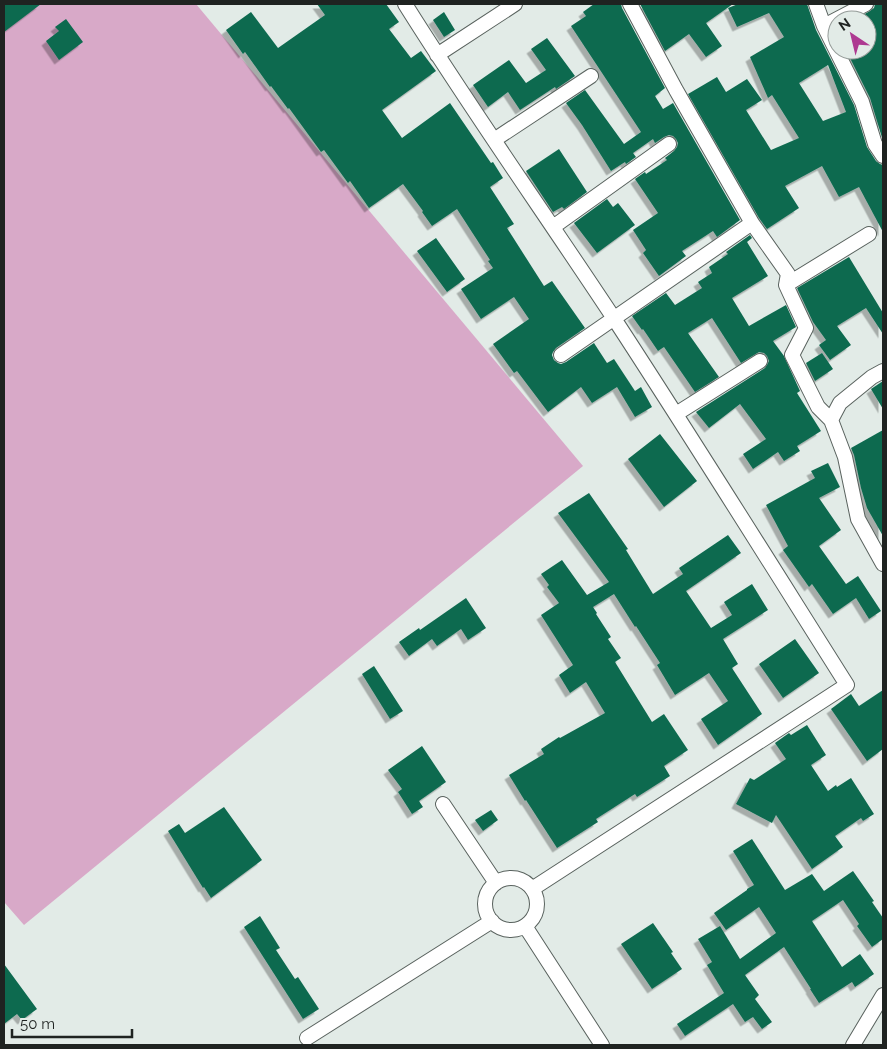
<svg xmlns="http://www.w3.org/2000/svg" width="887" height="1049" font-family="Raleway,sans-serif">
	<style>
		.green { fill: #d8a9c8 }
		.building { fill: #0f6a50; fill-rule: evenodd; filter: url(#shadow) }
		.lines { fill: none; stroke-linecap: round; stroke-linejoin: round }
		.street-casing { stroke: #59625e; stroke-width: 16 }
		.street { stroke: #fff; stroke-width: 14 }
	</style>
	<defs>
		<filter id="shadow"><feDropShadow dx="-4.5" dy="4.5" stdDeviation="0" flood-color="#0004"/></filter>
	</defs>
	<rect width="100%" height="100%" fill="#e2ebe7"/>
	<path class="green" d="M32,4h164l387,462 -559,459 -20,-23v-872z"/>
	<path class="building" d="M4,4h37l-37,28z
		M317,4h69l13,18 -10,7 22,29 10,-7 15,20 -54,39 20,28 48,-35 41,60 2,-1 10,16 -13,9 24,37 -7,4 37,58 8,-5 33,47 -29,20 -3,4 -1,3 2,5 4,3 3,1 5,-2 28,-19 13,20 7,-4 21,32 6,-4 11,20 -17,10 -18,-30 -25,16 -11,-16 -33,25 -31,-41 -3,2 -21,-29 36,-25 -15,-22 -33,22 -20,-30 32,-21 -5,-7 2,-1 -33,-51 -25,17 -10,-14 1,-1 -20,-27 -34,24 -19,-27 -2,2 -24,-33 -3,2 -32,-44 -1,1 -17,-23 -1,1 -25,-35 -2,2 -17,-24 25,-18 27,36 47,-33z
		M594,4h27l1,4 43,80 -10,8 8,13 10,-6 67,117 -23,17 -4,-6 -31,20 4,5 -27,20 -16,-23 3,-3 -13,-20 25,-17 -23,-34 10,-7 1,2 21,-14 -2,-2 9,-7 3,-4 1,-4 -2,-4 -3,-3 -4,-1 -5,2 -9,6 -2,-4 -20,14 3,4 -10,7 -1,-2 -14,9 -29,-46 -16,-22 19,-13 39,54 17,-12 -70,-106 15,-10 -3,-4z
		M640,4h93l-27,19 16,23 -16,11 -17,-23 -24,17z
		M738,4h69l9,26 38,75 13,42 9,14 4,3 3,1v67l-24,-45 -20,10 -17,-31 -37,20 14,22 -32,21 -8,-11 -71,-124 29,-17 9,15 21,-13 15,21 -16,10 25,40 28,-12 -27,-43 -4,3 -18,-41 34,-20 -15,-24 -32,14 -9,-19zM828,65l18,47 -23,9 -24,-38z
		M875,4h8v137l-13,-43 -24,-48h21v-30h-13l16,-9 4,-3z
		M444,12l11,18 -11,7 -11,-17z
		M66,19l17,23 -24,18 -13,-19 13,-10 -4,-4z
		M547,38l28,38 -19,13 -1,-2 -35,23 -12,-18 -20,15 -15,-22 36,-25 17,23 20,-13 -15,-21z
		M559,149l28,43 -23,17 -2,-2 -9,5 -27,-41z
		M607,199l6,8 5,-4 17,22 -38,28 -23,-30z
		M750,235l2,3 -5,4 21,34 -36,22 17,28 37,-21 10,22 -23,14 11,15 16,35 -3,2 24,38 -24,15 3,5 -16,10 -6,-9 -25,17 -10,-15 23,-15 -26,-35 -31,24 -13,-16 69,-44 2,-3 2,-4 -2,-5 -3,-3 -5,-1 -18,11 -29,-45 -24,15 31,44 -24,15 -31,-45 -6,4 -15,-22 -1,1 -10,-14 34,-23 9,12 27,-17 -4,-6 14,-9 -3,-6 19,-13 -2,-2z
		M436,238l29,41 -18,13 -30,-41z
		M849,257l34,56v21l-17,-26 -29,18 14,19 -21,15 -11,-15 7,-5 -13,-18 -16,-34z
		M822,353l11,16 -18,12 -9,-18z
		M883,381v28l-12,-20z
		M883,430v106l-16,-28 -6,-20 -7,-33 -3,-7z
		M660,434l37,47 -33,26 -36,-48z
		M828,463l12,24 -21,11 22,32 -22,16 27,38 12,-8 23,35 -12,8 -13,-21 -23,16 -21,-30 -3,3 -26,-37 5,-4 -22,-41 49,-27 -4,-7z
		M589,493l39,56 -2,1 27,44 30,-20 -4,-6 49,-33 13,18 -55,38 25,37 21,-13 -8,-13 28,-18 16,26 -45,29 15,25 -6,4 30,46 -44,31 -17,-26 27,-18 -19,-28 -34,22 -18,-30 3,-2 -24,-37 -1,1 -21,-33 -21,13 4,6 -1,1 15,23 -3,2 13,19 -6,4 37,60 12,-8 24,36 -24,16 6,10 -33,21 -2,-3 -39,25 2,3 -41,26 -31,-48 -1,1 -16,-26 35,-21 -3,-5 18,-12 1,1 45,-25 -19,-31 -16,11 -11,-18 14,-10 -32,-50 18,-12 -12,-16 2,-2 -8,-11 21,-14 25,35 22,-13 -51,-69z
		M466,598l20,30 -18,12 -7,-11 -24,17 -5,-7 -23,17 -10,-14 20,-14 1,2z
		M795,639l24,34 -36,25 -24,-34z
		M374,666l29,45 -13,8 -28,-45z
		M883,690v59l-16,12 -36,-52 20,-15 8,12z
		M807,725l19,30 -15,10 17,26 8,-6 1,2 14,-9 23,36 -11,7 -2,-3 -26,18 8,11 -31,22 -36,-54 -4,8 -36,-19 14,-26 4,2 32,-21 -11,-16 14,-10 2,2z
		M422,746l24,36 -27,19 4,6 -11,7 -14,-22 4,-3 -14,-19z
		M224,807l38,53 -51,38 -7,-11 -1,1 -35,-57 11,-7 6,9z
		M491,810l7,10 -15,11 -8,-11z
		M752,839l33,51 27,-16 12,17 29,-20 21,30 -2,1 11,16v21l-11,8 -15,-21 2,-2 -16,-24 -31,21 30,46 18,-13 14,20 -19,13 -3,-5 -33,21 -9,-14h1l-27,-42 -39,28 14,20 -4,4 17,23 -10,7 -9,-12 -8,5 -12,-18 -48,32 -8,-12 47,-31 -17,-28 5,-3 -14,-23 22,-13 20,33 36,-26 -17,-26 -33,23 -12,-17 33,-23v-1l7,-4 -21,-34z
		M260,916l20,32 -4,2 19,29 3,-2 21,32 -16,10 -59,-92z
		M653,923l20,29 -2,1 11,16 -30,20 -31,-45z
		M4,964l33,45 -15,11 -5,-6 -13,10z"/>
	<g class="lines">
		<defs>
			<path id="street" d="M405,4c67,107 140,210 210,316 79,121 155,243 232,365l-315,204
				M630,4l46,86 76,133 36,51 -2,11 20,43 -14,27 26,52 13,13 14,37 13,62 25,45
				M816,4l8,22 38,76 13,42 8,12
				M824,26l42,-22
				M437,55l78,-51
				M494,140l97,-64
				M553,227l116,-83
				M786,285l83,-51
				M561,355l191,-132
				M676,414l84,-53
				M831,420l9,-17 32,-26 11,-6
				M443,804l53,79
				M485 904a26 26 0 1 1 52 0a26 26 0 1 1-52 0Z
				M525,926l77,119
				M307,1038l185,-117
				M853,1045l30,-50"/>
		</defs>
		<use href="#street" class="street-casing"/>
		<use href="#street" class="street"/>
	</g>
	<rect width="887" height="1049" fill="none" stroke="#1f2321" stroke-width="10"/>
	<g transform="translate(852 35) rotate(325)"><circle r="24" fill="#e2ebe7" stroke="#949b98"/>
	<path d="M0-4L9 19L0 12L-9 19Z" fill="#ae3991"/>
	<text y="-8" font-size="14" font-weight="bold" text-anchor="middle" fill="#1f2321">N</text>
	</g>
	<path d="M12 1029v8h120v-8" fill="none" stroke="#1f2321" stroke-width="2.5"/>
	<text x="20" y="1029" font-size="15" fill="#1f2321" stroke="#e2ebe7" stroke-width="4" paint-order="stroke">50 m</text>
</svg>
